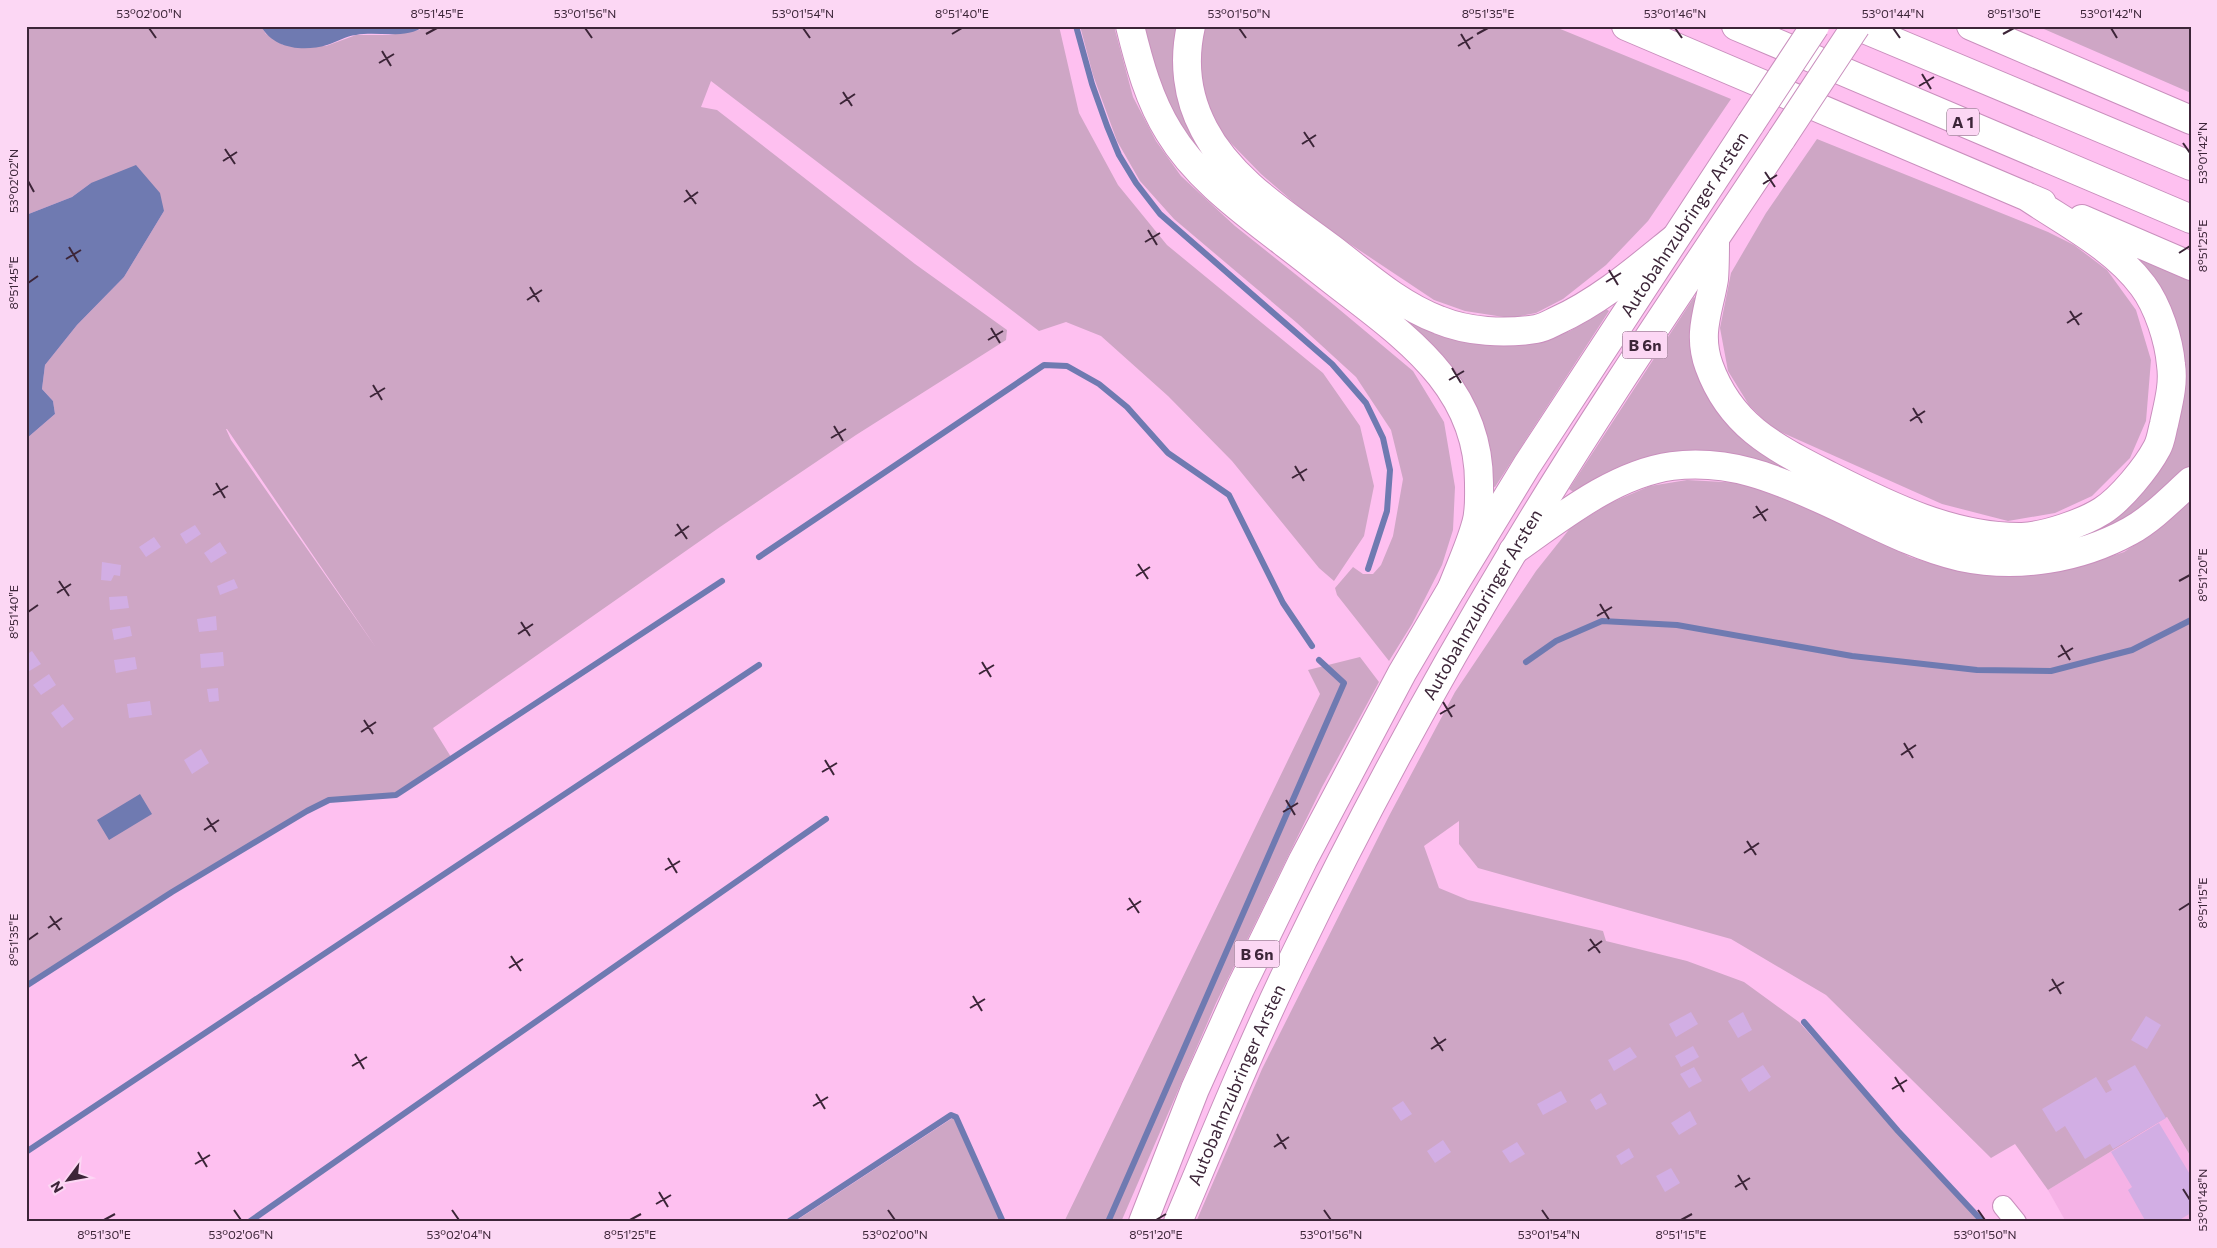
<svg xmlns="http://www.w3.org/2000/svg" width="2217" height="1248" font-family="Commissioner,sans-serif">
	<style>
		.built { fill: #f5b2e6 }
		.green { fill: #cea6c5; fill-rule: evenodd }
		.water { fill: #6f7ab1 }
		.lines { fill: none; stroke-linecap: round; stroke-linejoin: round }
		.stream { stroke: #6f7ab1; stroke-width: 6 }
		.building { fill: #d2aee4 }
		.minor-casing { stroke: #c98fbd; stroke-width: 22 }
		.trunk-casing { stroke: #c98fbd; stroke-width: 30 }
		.motorway-casing { stroke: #c98fbd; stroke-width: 30 }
		.minor { stroke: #fff; stroke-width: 20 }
		.trunk { stroke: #fff; stroke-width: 28 }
		.motorway { stroke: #fff; stroke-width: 28 }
		.trunk-bridge-casing { stroke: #c98fbd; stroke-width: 30; stroke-linecap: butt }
		.trunk-bridge { stroke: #fff; stroke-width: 28 }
		.ticks { fill: none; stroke: #3c2538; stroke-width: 2 }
		.labels { text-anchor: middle; stroke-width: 4; stroke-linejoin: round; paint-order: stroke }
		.shield { fill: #fcd7f4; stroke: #765a70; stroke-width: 1 }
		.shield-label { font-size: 16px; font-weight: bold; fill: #3c2538 }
		.street-label { font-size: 18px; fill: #3c2538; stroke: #fcd7f4 }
		.neatline { fill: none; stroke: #3c2538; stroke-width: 2 }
		.ticks-label { font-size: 12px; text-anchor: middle; fill: #3c2538 }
	</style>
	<rect width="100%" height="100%" fill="#fec0f0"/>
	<path class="built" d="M2167,1117l24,40v65h-125l-18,-32z"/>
	<path class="green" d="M26,26h235l5,8 17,11 43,1 30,-11h33l30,-5 6,-4h634l20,87 39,72 49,60 156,128 37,53 14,60 -10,50 -30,45 -15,-13 -87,-107 -64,-65 -67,-60 -35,-14 -27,9 -328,-250 -10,26 16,3 198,154 92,66 -1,10 -150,95 -136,92 -287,201 18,29 -56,36 -67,5 -23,12 -152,91 -127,83v-545l29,-25 -2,-13 -11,-12 3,-24 32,-40 47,-48 40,-66 -73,-28 -19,14 -46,18zM226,429h1l150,220 -146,-209z
		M1080,26h34l19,71 23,44 25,35 54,50 99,79 79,66 31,51 11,65 -2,43 -11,35 -30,59 -23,37 -52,-66 -2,-7 18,-21 10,7h10l8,-9 12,-29 10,-57 -12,-49 -35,-53 -59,-54 -123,-104 -34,-38 -23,-40 -24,-66z
		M1139,26h41l2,81 203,198 138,38 47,-12 36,-22 3,2 -114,176 -4,-1v-24l-12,-43 -248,-228 -57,-68z
		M1206,26h347l178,73 -83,122 -42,44 -43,34 -27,14 -26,5 -45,-7 -31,-11 -120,-80 -53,-46 -37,-38 -22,-43 -6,-41z
		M2037,26h154v67z
		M1817,139l231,93 26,13 33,25 29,40 15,50 -5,61 -16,37 -38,38 -37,17 -47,8 -66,-17 -170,-76 -23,-23 -21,-34 -8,-43 11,-55 35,-60z
		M2121,248l70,29v188c-18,17 -35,33 -55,47 -58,38 -132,49 -198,27 -52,-18 -100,-47 -152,-66 -13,-5 -26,-11 -39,-15 -32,-9 -81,-6 -112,3 -21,6 -42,21 -60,32l-6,-4 125,-192 3,3 -6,17v27l7,28 15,33 21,25 31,25 52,23 52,27 55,24 39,12 28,4 27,1 22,-3 52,-16 29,-20 42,-49 11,-37 6,-31 1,-34 -17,-55 -20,-28 -23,-23z
		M1687,480l55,3 94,36 74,38 36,11 73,8 59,-9 46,-15 33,-22 34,-30v657l-24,-40 -119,73 -33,-46 -24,14 -165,-163 -95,-56 -253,-71 -19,-24v-23l-35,25 15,42 29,12 135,31 3,10 81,20 57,21 55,40 182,200h-785l66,-153 127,-253 66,-124 81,-121 35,-44 39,-24 40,-17z
		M1360,657l19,25 -57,105 -106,216 -95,219h-57l256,-528 -12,-24z
		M951,1119h3l47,103h-207z"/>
	<path class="water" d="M261,26h164c-20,14 -46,5 -69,9 -10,1 -19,7 -29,10 -23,7 -54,4 -66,-19z
		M136,165l24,28 4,18 -40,66 -47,48 -32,40 -3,24 11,12 2,13 -29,25v-224l46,-18 19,-14z
		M140,794l12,20 -43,26 -12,-20z"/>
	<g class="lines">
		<path class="stream" d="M1076,26l16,58 15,42 12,29 17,28 24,31 172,150 34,39 17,35 7,32 -3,41 -19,58
			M759,557l285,-192 23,1 32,18 28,23 41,46 61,42 54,108 29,43
			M1526,662l30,-21 46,-20 75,4 175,31 125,14 74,1 81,-21 59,-30
			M26,986l146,-94 135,-81 22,-11 67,-5 326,-214
			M1804,1022l94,109 85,91
			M26,1152l733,-487
			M249,1222l577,-403
			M788,1222l163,-107 5,2 47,105
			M1108,1222l236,-539 -25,-23"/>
	</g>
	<path class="building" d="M195,525l6,9 -15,10 -6,-10z
		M154,537l7,10 -15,10 -7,-10z
		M220,542l7,11 -16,10 -7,-10z
		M102,562l19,3 -1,11 -6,-1 -3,6 -10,-1z
		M234,579l4,9 -18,7 -3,-9z
		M127,596l2,12 -19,2 -1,-13z
		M216,616l1,14 -18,2 -2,-13z
		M130,626l2,10 -18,4 -2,-11z
		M32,651l9,13 -15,9v-18z
		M223,652l1,14 -23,2 -1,-14z
		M135,657l2,12 -21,4 -2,-13z
		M49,674l7,11 -15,10 -8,-10z
		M218,688l1,13 -10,1 -2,-13z
		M150,701l2,14 -23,3 -2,-14z
		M63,704l11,15 -12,9 -11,-15z
		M201,749l8,14 -17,11 -8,-14z
		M1691,1012l7,12 -22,13 -7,-13z
		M1743,1012l9,18 -14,8 -10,-17z
		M2146,1016l15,9 -14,24 -16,-9z
		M1693,1046l6,11 -18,10 -6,-11z
		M1630,1047l7,10 -23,14 -6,-11z
		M1763,1065l8,12 -22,15 -8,-13z
		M2135,1065l31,53 -53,31 -3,-5 -25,15 -20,-33 -9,6 -14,-23 54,-32 10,16 6,-3 -5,-9z
		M1694,1067l8,14 -13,7 -9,-14z
		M1561,1091l6,11 -24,13 -6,-11z
		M1601,1093l6,11 -11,6 -6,-10z
		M1403,1101l9,13 -11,7 -9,-13z
		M1690,1111l7,13 -18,11 -8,-12z
		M2159,1123l32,53v37l-15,9h-30l-18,-32 4,-3 -21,-35z
		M1443,1140l8,12 -16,11 -8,-12z
		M1517,1142l8,12 -15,9 -8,-12z
		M1629,1148l5,9 -13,8 -5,-9z
		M1671,1168l9,15 -15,9 -9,-16z"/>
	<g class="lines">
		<defs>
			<path id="minor" d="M2003,1206l13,16"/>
			<g id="trunk">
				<path id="s1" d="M1143,1222l52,-133 45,-100 63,-129 99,-187 50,-85 75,-123 224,-342"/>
				<path id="s2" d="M1178,1222c38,-90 75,-181 118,-269 66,-137 139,-271 217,-401 84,-141 178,-277 269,-414"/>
			</g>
			<path id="motorway" d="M1130,26c9,37 19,74 39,106 27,45 73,78 114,110 24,18 47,37 71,55 64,49 125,98 125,186 0,13 1,28 -3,41 -6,22 -16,43 -24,64
				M1191,26c-8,35 -4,71 13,103 27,52 83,86 128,120 34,26 67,56 107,71 29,12 66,14 97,9 7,-1 14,-5 20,-8 44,-20 81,-52 118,-82
				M1626,26l416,177
				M1736,26l455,193
				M1857,26l334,140
				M1971,26l220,94
				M2082,219l109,47
				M1715,239c0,13 0,27 -1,40 -5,31 -17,54 -5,87 22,61 67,82 121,110 59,30 124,62 192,61 23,-1 61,-14 80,-26 19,-12 45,-44 55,-63 4,-7 5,-17 7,-24 4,-19 10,-40 7,-59 -2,-25 -13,-59 -28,-79 -29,-39 -77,-63 -117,-90
				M1513,551c47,-33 101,-77 159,-85 57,-7 102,12 153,35 42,19 90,46 136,56 57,12 118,2 169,-26 22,-12 42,-33 61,-50"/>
		</defs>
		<use href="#minor" class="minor-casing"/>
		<use href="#trunk" class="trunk-casing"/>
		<use href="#motorway" class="motorway-casing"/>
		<use href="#minor" class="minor"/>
		<use href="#trunk" class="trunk"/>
		<use href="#motorway" class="motorway"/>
		<defs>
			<path id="trunk-bridge" d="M1751,123l64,-97
				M1782,138l74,-112"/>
		</defs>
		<use href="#trunk-bridge" class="trunk-bridge-casing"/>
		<use href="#trunk-bridge" class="trunk-bridge"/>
	</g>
	<path class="ticks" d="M149,28l7,10M585,28l7,10M803,28l7,10M1239,28l7,10M1675,28l7,10M1893,28l7,10M2111,28l6,10M426,34l11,-6M952,34l10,-6M1461,34l9,15M1477,34l11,-6M2003,34l11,-6M1458,46l15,-9M382,51l9,15M379,63l15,-9M1922,74l9,15M1919,86l15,-9M843,92l9,14M840,104l15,-10M1304,132l10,15M2183,143l7,10M1302,144l14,-9M225,149l10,15M223,161l14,-9M1765,172l10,15M28,181l6,11M1763,184l14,-9M686,190l10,14M684,202l14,-10M1148,230l9,15M1145,242l15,-9M69,247l9,15M2179,253l11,-7M66,259l15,-9M1609,270l9,15M1606,282l15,-9M28,283l10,-7M530,287l9,15M527,300l15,-10M2070,311l9,14M2067,323l15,-10M991,328l9,15M988,340l15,-9M1452,368l9,15M1449,380l15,-9M373,385l9,15M370,397l15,-9M1913,408l9,15M1910,421l15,-10M834,426l9,15M831,438l15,-9M1295,466l9,15M1292,478l15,-9M216,483l9,15M213,495l15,-9M1756,506l10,15M1753,518l15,-9M677,524l10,15M675,536l14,-10M1138,564l10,15M1136,576l14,-9M59,581l10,15M2179,581l11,-6M57,593l14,-9M1600,604l9,15M28,612l10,-7M1597,616l15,-9M521,622l9,14M518,634l15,-10M2061,645l9,15M2058,657l15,-9M982,662l9,15M979,674l15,-9M1443,702l9,15M1440,714l15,-9M364,720l9,14M361,732l15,-10M1904,743l9,15M1901,755l15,-10M825,760l9,15M822,772l15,-9M1286,800l9,15M1283,812l15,-9M207,818l9,14M204,830l15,-10M1747,841l9,14M1744,853l15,-10M668,858l9,15M665,870l15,-9M1129,898l10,15M1127,910l14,-9M2179,910l11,-7M50,916l10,14M48,928l14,-10M1590,939l10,14M28,940l10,-7M1588,951l14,-10M511,956l10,15M509,968l14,-9M2052,979l9,15M2049,991l15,-9M973,996l9,15M970,1008l15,-9M1434,1037l9,14M1431,1049l15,-10M355,1054l9,15M352,1066l15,-9M1895,1077l9,15M1892,1089l15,-9M816,1094l9,15M813,1106l15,-9M1277,1134l9,15M1274,1147l15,-10M198,1152l9,15M195,1164l15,-9M1738,1175l9,15M1735,1187l15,-9M2183,1189l7,11M659,1192l9,15M656,1204l15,-9M234,1210l7,10M452,1210l7,10M888,1210l7,10M1324,1210l7,10M1542,1210l7,10M1978,1210l7,10M104,1220l11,-6M630,1220l11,-6M1156,1220l10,-6M1681,1220l11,-6"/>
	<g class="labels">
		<g class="shield">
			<rect x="1947" y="108.5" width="32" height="27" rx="4"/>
			<rect x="1622.5" y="331.5" width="45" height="27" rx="4"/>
			<rect x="1234.5" y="940.5" width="45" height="27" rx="4"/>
		</g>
		<g class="shield-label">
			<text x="1963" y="128">A 1</text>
			<text x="1645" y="351">B 6n</text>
			<text x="1257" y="960">B 6n</text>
		</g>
		<g class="street-label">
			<text dy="6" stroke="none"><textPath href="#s1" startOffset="1138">Autobahnzubringer Arsten</textPath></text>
			<text dy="6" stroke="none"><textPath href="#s2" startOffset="689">Autobahnzubringer Arsten</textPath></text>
			<text dy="6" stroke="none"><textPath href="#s2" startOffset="149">Autobahnzubringer Arsten</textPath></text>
		</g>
	</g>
	<rect width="2217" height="1248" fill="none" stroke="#fcd7f4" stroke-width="55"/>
	<g transform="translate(68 1180) rotate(238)" stroke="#fcd7f4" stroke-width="4" paint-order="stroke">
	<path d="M0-4L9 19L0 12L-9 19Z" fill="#3c2538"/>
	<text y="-8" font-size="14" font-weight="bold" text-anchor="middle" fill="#3c2538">N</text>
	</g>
	<rect x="28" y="28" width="2162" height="1192" class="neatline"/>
	<g class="ticks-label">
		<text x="149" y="18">53°02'00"N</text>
		<text x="437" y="18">8°51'45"E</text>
		<text x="585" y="18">53°01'56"N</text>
		<text x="803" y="18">53°01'54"N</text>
		<text x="962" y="18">8°51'40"E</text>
		<text x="1239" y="18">53°01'50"N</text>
		<text x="1488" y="18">8°51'35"E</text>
		<text x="1675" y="18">53°01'46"N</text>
		<text x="1893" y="18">53°01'44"N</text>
		<text x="2014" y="18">8°51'30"E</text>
		<text x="2111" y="18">53°01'42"N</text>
		<text transform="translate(2203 153) rotate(-90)" y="4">53°01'42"N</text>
		<text transform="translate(14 181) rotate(-90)" y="4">53°02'02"N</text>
		<text transform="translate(2203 246) rotate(-90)" y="4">8°51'25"E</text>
		<text transform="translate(14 283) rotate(-90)" y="4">8°51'45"E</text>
		<text transform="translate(2203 575) rotate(-90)" y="4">8°51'20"E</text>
		<text transform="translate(14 612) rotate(-90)" y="4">8°51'40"E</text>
		<text transform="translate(2203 903) rotate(-90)" y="4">8°51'15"E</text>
		<text transform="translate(14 940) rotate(-90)" y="4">8°51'35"E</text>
		<text transform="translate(2203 1200) rotate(-90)" y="4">53°01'48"N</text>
		<text x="104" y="1239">8°51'30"E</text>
		<text x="241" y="1239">53°02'06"N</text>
		<text x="459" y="1239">53°02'04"N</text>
		<text x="630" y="1239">8°51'25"E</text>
		<text x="895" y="1239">53°02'00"N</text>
		<text x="1156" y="1239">8°51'20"E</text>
		<text x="1331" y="1239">53°01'56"N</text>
		<text x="1549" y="1239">53°01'54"N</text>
		<text x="1681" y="1239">8°51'15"E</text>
		<text x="1985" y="1239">53°01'50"N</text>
	</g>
</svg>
